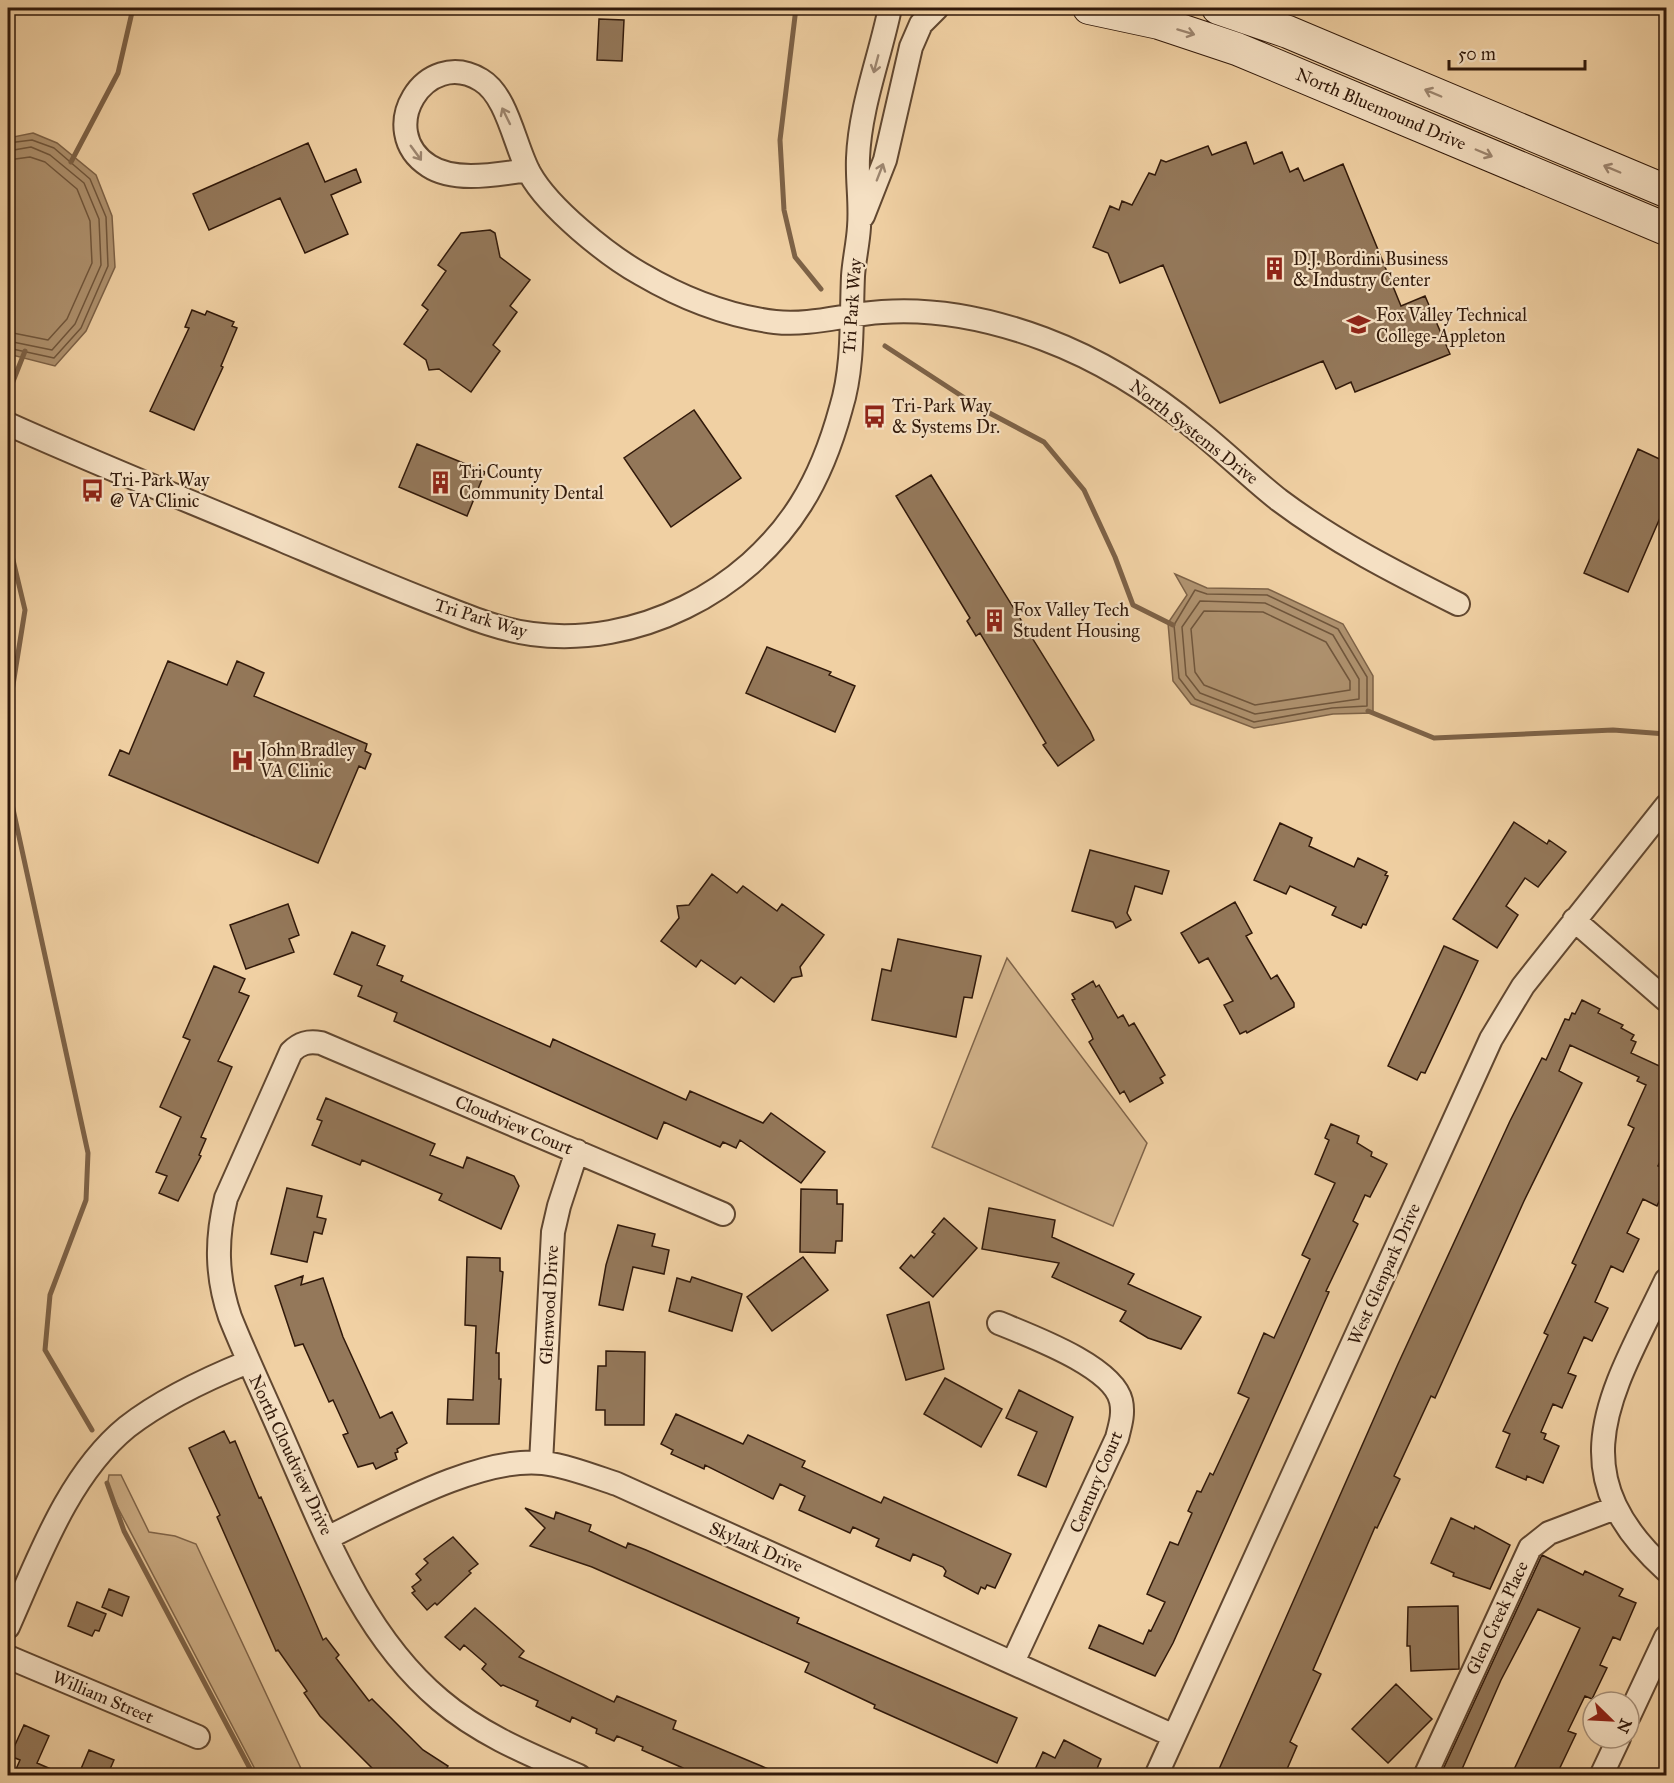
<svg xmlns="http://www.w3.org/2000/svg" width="1674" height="1783" font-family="'IM FELL Great Primer',serif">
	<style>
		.green { fill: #d0b189; stroke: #80654a; stroke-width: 1.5 }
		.water { fill: #af926f; stroke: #7d6247; stroke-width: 1.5 }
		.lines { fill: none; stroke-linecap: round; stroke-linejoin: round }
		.shore { stroke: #70563c; stroke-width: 1.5 }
		.stream { stroke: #7d6247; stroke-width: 5 }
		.building { fill: #94785a; stroke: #31190a; stroke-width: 1.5 }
		.minor-casing { stroke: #614730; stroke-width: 26 }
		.secondary-casing { stroke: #31190a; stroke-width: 34 }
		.minor { stroke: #f5e0c3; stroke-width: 22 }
		.secondary { stroke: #f5e0c3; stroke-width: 32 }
		.oneway { stroke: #9d8670 }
		.labels { text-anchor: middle; stroke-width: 4.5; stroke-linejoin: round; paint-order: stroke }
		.street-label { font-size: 18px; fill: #31190a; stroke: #f5e0c3 }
		.poi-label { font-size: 18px; fill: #31190a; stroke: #f5e0c3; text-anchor: start }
	</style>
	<rect width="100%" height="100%" fill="#f0d0a3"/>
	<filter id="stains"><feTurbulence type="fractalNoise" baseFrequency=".00333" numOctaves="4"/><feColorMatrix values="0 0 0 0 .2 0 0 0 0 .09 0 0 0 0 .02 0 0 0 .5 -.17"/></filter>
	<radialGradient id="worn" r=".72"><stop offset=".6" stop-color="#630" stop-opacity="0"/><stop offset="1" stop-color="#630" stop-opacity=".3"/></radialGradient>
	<path class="green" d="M1007,958l140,185 -34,83 -181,-79z
		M109,1475h12l28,57 26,4 21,8 108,231h-46l-151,-288z"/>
	<path class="water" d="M33,133l24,10 39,32 16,41 3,51 -29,64 -31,35 -47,-12v-216z
		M1175,574l32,14 61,1 75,35 30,52v37l-40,1 -79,14 -63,-24 -18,-23 -5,-58 19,-28z"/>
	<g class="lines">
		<path class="shore" d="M8,143l24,-3 22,8 36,31 16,38 2,49 -27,62 -27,30 -46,-10
			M8,151l23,-4 19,8 34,28 15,36 2,46 -26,59 -23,26 -44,-9
			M8,160l22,-3 15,5 32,27 13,32 2,42 -25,56 -19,21 -40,-8
			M1195,590l12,4 60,1 71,34 29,48v29l-35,2 -78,14 -59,-23 -16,-21 -5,-53z
			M1200,601l65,2 68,32 26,44v20l-104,15 -55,-21 -14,-18 -4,-48z
			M1204,611l59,1 63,30 24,39v9l-95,15 -51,-20 -9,-13 -4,-43z"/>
		<path class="stream" d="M796,8l-16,132 4,70 11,47 26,32
			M71,162l47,-89 15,-65
			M885,346l95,62 64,34 40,48 31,67 18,48 40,20
			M8,394l17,-43
			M8,539l17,71 -17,106
			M1368,711l66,27 179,-8 53,4
			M8,786l80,367 -2,47 -36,95 -5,55 47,80
			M107,1483l17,48 130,245"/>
	</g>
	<path class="building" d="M599,19l25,1 -2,41 -25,-1z
		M1246,142l8,22 28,-12 8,20 8,-4 6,13 39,-17 58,142 24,-10 25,58 -95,38 -4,-10 -15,7 -13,-28 -103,42 -57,-138 -43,18 -12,-30 -15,-6 17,-41 9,4 3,-9 10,4 17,-32 6,2 6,-15 5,2 42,-16 4,9z
		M308,143l17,39 31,-13 5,13 -30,13 17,39 -43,19 -25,-55 -71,32 -16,-36z
		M490,230l5,3 5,24 30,23 -20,26 7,6 -24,33 7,6 -29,41 -32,-23 -10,1 -3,-10 -22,-16 24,-34 -6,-5 24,-34 -8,-6 23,-32z
		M192,310l13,5 2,-4 27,11 -2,4 5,2 -16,38 2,1 -29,63 -44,-19 39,-83 -4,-1z
		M694,410l47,68 -70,49 -47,-69z
		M417,444l68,28 -18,44 -68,-29z
		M1638,449l28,13v42l-38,88 -44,-19z
		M931,475l159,256 4,9 -36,26 -15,-21 3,-2 -66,-110 -4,3 -9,-15 3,-3 -74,-122z
		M767,647l64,25 -2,3 26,11 -20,46 -89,-39z
		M168,661l59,24 10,-24 27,12 -10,23 113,48 -2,7 6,3 -6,15 -6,-3 -41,97 -209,-88 11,-25 9,4z
		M1514,822l33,22 2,-4 17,12 -28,35 -13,-9 -19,28 12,9 -21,33 -44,-29z
		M1280,823l32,15 -3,8 45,21 4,-9 29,14 -2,3 3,1 -22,49 -3,-1 -2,4 -29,-13 4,-8 -46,-21 -4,8 -32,-14z
		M1090,850l79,21 -7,23 -27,-8 -8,27 4,7 -15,8 -3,-6 -41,-11z
		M712,874l25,19 6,-7 34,25 5,-7 42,31 -24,32 2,9 -10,2 -18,24 -33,-25 -6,7 -34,-24 -5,7 -35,-26 18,-23 -2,-12 12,-1z
		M1235,902l17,31 -6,3 25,43 6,-4 17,28v4l-47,26 -1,-2 -6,3 -16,-29 9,-4 -25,-43 -9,5 -18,-30z
		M288,904l11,31 -10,4 5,13 -48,17 -16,-44z
		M352,932l33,14 -8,19 26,11 -2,5 149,66 3,-8 133,61 4,-9 73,32 8,-10 54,39 -24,31 -61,-43 -4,8 -13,-6 -3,5 -56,-25 -7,17 -234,-105 -29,-13 3,-8 -39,-17 4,-10 -28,-12z
		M898,939l83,17 -9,42 -8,-1 -8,40 -84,-17 10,-51 9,2z
		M1444,946l34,15 -53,112 -4,-1 -4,8 -29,-14z
		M214,966l31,13 -6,13 10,4 -31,65 14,6 -31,70 5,2 -7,16 2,1 -23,45 -19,-8 8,-17 -11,-4 25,-55 -21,-10 30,-67 -7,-3z
		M1093,981l3,6 3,-2 19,33 5,-3 6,11 5,-3 31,52 -5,3 3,5 -33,19 -6,-11 -4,3 -31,-52 4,-3 -2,-5 -19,-34 3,-1 -3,-5z
		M1582,1000l18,9 -2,4 25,12 -2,3 13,7 -3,5 5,2 -5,11 35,16v80l-8,17 8,4v16l-9,20 -14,-7 -16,34 12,6 -16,33 -12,-6 -16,36 13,6 -16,33 -8,-4 -16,36 8,3 -14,32 -9,-4 -12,28 5,2 -2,5 15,7 -16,37 -16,-7 -1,4 -30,-13 14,-33 -7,-3 45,-96 -4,-2 32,-68 -4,-2 62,-135 -6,-3 18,-40 -9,-4 2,-4 -69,-32 -11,26 23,12 -58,118 -89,197 -4,-2 -37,80 6,3 -23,49 -2,-1 -62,143 8,4 -31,68 7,4 -13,30h-68l182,-412 112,-243 32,-63 4,2 19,-41 4,1 3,-7 3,1z
		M326,1098l109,46 -5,11 33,13 4,-11 47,19 5,10 -18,43 -62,-29 3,-6 -80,-34 -2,5 -48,-20 10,-24 -5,-2z
		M1331,1124l28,12 -2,7 15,9 -1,4 16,8 -17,33 -5,-2 -12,26 5,3 -32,67 3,1 -26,59 -130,292 -18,33 -66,-28 10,-23 44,19 6,-14 2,1 14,-29 -18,-8 23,-52 8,3 14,-32 -4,-2 9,-20 4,1 9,-19 3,2 36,-77 -11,-5 26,-60 10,5 36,-79 -8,-4 33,-72 -20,-9 14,-34 -4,-2z
		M287,1188l35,8 -5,21 9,2 -4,15 -8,-2 -7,30 -36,-8z
		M801,1189l36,1v14h6l-1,37h-6l-1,12 -35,-1z
		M989,1208l66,12 -3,17 82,37 -6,10 73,33 -20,32 -33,-11 -28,-17 6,-10 -74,-34 7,-14 -77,-14z
		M944,1218l33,30 -44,49 -33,-29 11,-13 3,3 21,-24 -3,-2z
		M618,1225l37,9 -3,12 17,4 -5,24 -31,-7 -10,43 -24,-5 7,-40z
		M467,1257l33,1v13l3,1 -7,81h3v26h2l-2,45h-52l1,-25 25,1 3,-74 -11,-1z
		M803,1257l25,33 -56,41 -25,-34z
		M303,1276l-2,9 22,-7 20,59 37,81 12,-6 15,31 -10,6 1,3 -3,1 2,6 -21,10 -3,-6 -15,4 -15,-32 5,-2 -15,-33 -4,2 -26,-58 -8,2 -20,-60z
		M692,1277l50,17 -10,37 -63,-20 8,-33 13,4z
		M929,1302l15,67 -38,11 -19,-65z
		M606,1351l39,1 -1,73h-39v-15h-9l2,-44h8z
		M945,1378l57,31 -21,38 -57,-33z
		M1019,1390l54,27 -27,70 -28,-12 19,-43 -31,-14z
		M676,1414l67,30 5,-9 57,26 -3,6 79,36 3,-6 127,57 -16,34 -8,-3 -2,4 -4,-2 -3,7 -34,-18 2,-5 -3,-4 -30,-13 -3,7 -34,-15 3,-7 -26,-12 -3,6 -51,-23 6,-14 -25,-12 -7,15 -68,-34 -1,4 -33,-15 2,-4 -12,-6z
		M224,1431l6,12 5,-2 24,57 2,-1 62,143 3,-2 13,17 -3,3 33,43 3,-2 51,51 25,16 -6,10h-62l-60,-60 -16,-23 3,-2 -29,-41 -2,1 -59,-134 3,-2 -31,-67z
		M525,1508l29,11 2,-7 35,13 -2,6 37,17 2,-5 18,7 153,68 -2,5 220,95 -20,45 -123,-55 1,-3 -70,-33 4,-9 -217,-96 -62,-21 15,-18z
		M1451,1518l23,11 1,-3 35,19 -20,44 -37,-13 1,-3 -23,-10z
		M453,1537l25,27 -9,7 2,2 -34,32 -2,-2 -8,7 -15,-17 3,-2 -3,-4 9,-7 -5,-6 12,-11 -4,-4z
		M1542,1555l41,20 2,-4 38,18 -4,7 17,7 -16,37 -7,-3 -13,28 7,3 -15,31 -7,-3 -17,35 8,3 -20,42h-45l69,-148 -42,-19 -37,71 -42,96h-19z
		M109,1589l20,8 -7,19 -20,-9z
		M77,1602l29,12 -7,17 -4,-1 -3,6 -24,-10z
		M1458,1606l1,63 -48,2 -1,-25h-3l1,-39z
		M475,1608l49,43 -5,6 95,45 3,-6 59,25 -3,8 112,47h-92l-11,-5 1,-3 -41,-18 1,-3 -26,-11 -3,5 -18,-8 1,-4 -25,-12 -2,5 -34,-16 2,-5 -35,-16 -2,1 -19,-17 4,-5 -22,-19 -4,5 -15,-13z
		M1396,1684l36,35 -44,44 -36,-34z
		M24,1725l25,11 -12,27 30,13h-54l7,-16 -10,-4z
		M1064,1740l37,19 -7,17h-62l11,-24 12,6z
		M89,1750l25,10 -7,16h-29z"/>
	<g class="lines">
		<defs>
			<path id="minor" d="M528,170c-30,4 -73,13 -99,-4 -55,-35 -4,-120 52,-86 27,16 34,68 49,94 19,34 77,81 111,100 41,24 86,42 134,48 36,4 71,-8 107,-10 55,-4 111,8 162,27 56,21 106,52 153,91 28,22 54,48 82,70 56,42 117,73 179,104
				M863,216l22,-56 26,-113 10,-23 16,-16
				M8,424c91,41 184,78 276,117 54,23 107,46 162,67 28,11 56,22 86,26 104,14 214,-42 269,-130 19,-30 31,-63 40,-96 13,-42 10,-89 12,-132 1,-16 5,-32 6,-49 2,-23 -2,-46 -1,-69 2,-51 22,-101 32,-150
				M1574,920l92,80
				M1666,1280c-52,110 -111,190 0,290
				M999,1323c31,13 114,43 122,78 3,13 -1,25 -4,37l-104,224
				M541,1463l12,-231 6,-26 18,-55
				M329,1537c56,-27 151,-81 214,-74 25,3 50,13 74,21l557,252
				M8,1627c30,-67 60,-152 119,-200 36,-28 79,-48 121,-65
				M8,1657l190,80
				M1629,1716l37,-79
				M579,1776c-48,-21 -98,-41 -139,-76 -76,-64 -113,-161 -152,-250 -19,-45 -40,-88 -58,-133 -14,-41 -14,-78 -4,-119l65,-146c9,-9 17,-11 30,-9l402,171
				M1156,1776l335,-737 32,-53 143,-180
				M1425,1776l105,-228 19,-15 66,-25
				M1601,1776l18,-38"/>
			<path id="secondary" d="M1089,8l70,15 78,26 429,180
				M1218,8l70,24 378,159"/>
		</defs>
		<use href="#minor" class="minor-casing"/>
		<use href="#secondary" class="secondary-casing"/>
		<use href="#minor" class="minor"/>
		<use href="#secondary" class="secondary"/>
	</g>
	<defs><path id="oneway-shaft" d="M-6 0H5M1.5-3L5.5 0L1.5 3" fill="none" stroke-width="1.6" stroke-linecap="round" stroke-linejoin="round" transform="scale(1.5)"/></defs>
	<g class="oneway">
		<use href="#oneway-shaft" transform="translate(1186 32) rotate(17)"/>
		<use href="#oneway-shaft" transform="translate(876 64) rotate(105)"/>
		<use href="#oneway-shaft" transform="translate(1433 93) rotate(-157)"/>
		<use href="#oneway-shaft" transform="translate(506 116) rotate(-116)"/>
		<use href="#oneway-shaft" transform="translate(416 153) rotate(54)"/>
		<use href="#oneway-shaft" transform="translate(1484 153) rotate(23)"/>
		<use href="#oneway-shaft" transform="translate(1612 169) rotate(-157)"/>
		<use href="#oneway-shaft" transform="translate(880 172) rotate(-69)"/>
	</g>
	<defs>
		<symbol id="building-bare" viewBox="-9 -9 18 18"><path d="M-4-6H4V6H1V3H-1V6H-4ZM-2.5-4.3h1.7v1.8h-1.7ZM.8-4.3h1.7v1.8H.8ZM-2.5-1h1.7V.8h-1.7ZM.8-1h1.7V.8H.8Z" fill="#8f2418" stroke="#f5e0c3" stroke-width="2.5" paint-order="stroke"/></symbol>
		<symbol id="university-bare" viewBox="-9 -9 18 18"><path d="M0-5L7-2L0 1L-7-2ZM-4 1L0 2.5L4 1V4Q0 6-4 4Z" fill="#8f2418" stroke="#f5e0c3" stroke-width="2.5" paint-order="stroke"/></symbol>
		<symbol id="bus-bare" viewBox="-9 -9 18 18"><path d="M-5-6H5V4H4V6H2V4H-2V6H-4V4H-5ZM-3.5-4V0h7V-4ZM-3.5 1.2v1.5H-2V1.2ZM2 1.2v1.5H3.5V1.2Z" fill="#8f2418" stroke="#f5e0c3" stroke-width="2.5" paint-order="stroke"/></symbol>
		<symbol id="hospital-bare" viewBox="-9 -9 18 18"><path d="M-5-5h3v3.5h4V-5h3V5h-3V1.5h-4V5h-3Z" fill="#8f2418" stroke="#f5e0c3" stroke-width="2.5" paint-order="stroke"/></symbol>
	</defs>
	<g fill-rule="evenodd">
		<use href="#building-bare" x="1258" y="252" width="33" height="33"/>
		<use href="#university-bare" x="1342" y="308" width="33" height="33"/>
		<use href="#bus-bare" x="858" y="400" width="33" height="33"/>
		<use href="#building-bare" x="424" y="466" width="33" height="33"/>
		<use href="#bus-bare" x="76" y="474" width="33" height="33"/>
		<use href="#building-bare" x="978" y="604" width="33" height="33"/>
		<use href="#hospital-bare" x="226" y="744" width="33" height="33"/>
	</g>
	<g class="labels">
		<g class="street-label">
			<text transform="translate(1381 109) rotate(23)" y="6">North Bluemound Drive</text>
			<text transform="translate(852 306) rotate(-86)" y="6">Tri Park Way</text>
			<text transform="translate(1194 432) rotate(38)" y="6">North Systems Drive</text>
			<text transform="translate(481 618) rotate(17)" y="6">Tri Park Way</text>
			<text transform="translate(514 1125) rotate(23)" y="6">Cloudview Court</text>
			<text transform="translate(1384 1274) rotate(-66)" y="6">West Glenpark Drive</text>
			<text transform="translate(549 1305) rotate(-87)" y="6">Glenwood Drive</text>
			<text transform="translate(291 1455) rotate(65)" y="6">North Cloudview Drive</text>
			<text transform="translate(1096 1482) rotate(-67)" y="6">Century Court</text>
			<text transform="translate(756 1547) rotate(24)" y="6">Skylark Drive</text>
			<text transform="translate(1497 1618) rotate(-65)" y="6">Glen Creek Place</text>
			<text transform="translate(103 1697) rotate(23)" y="6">William Street</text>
		</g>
		<g class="poi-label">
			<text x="1293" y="265">D.J. Bordini Business<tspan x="1293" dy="21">&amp; Industry Center</tspan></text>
			<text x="1376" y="321">Fox Valley Technical<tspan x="1376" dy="21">College-Appleton</tspan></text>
			<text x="892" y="412">Tri-Park Way<tspan x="892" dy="21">&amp; Systems Dr.</tspan></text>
			<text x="459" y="478">Tri County<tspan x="459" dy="21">Community Dental</tspan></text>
			<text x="110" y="486">Tri-Park Way<tspan x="110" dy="21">@ VA Clinic</tspan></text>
			<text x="1013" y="616">Fox Valley Tech<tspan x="1013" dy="21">Student Housing</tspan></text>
			<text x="260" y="756">John Bradley<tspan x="260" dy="21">VA Clinic</tspan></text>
		</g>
	</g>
	<rect width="1674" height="1783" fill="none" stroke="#f0d0a3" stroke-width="30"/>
	<rect x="9" y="9" width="1656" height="1765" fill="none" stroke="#31190a" stroke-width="3"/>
	<rect x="15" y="15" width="1644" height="1753" fill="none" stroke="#31190a" stroke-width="1.5"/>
	<g transform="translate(1611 1720) rotate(114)"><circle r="28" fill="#f5e0c3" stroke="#a79079" stroke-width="1.5"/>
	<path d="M0-4.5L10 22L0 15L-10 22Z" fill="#8f2418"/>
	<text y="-9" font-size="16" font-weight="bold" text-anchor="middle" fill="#31190a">N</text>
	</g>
	<path d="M1449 60v9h136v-9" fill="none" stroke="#31190a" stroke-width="3"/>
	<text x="1458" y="60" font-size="18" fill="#31190a" stroke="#f5e0c3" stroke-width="4.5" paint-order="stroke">50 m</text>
	<rect width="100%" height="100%" filter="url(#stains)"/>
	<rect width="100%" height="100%" fill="url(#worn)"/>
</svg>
